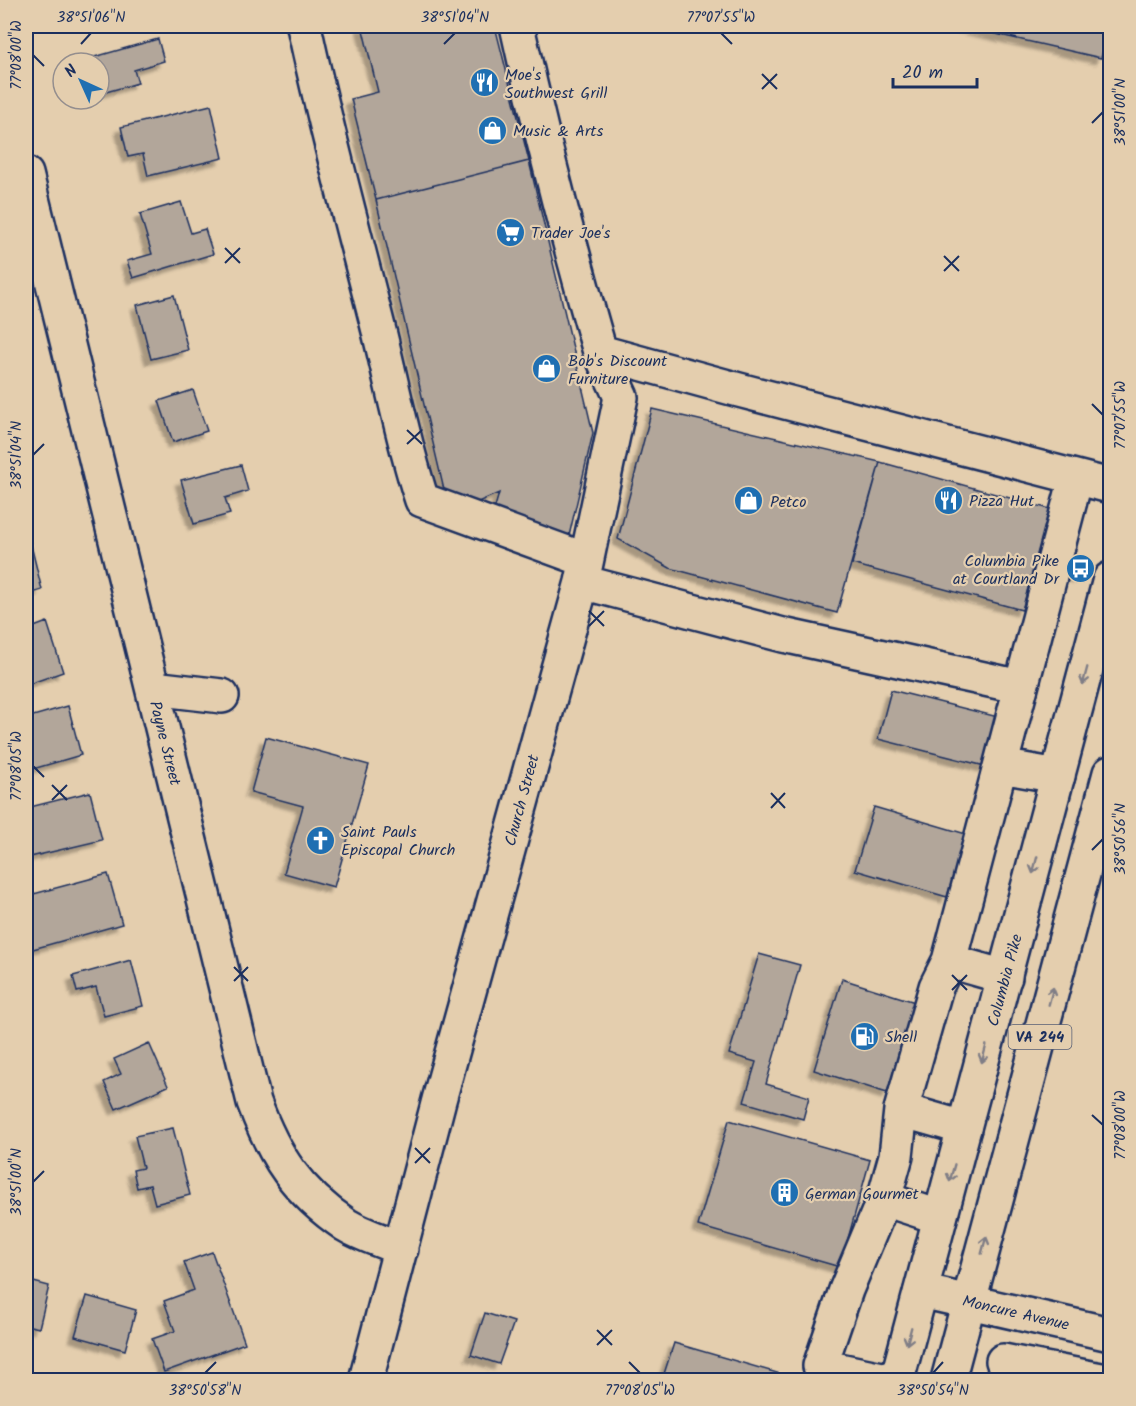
<svg xmlns="http://www.w3.org/2000/svg" width="1136" height="1406" font-family="Kalam,sans-serif">
	<style>
		.building { fill: #b2a69a; stroke: #1b2f5e; stroke-width: 1.5; filter: url(#shadow) }
		.lines { fill: none; stroke-linecap: round; stroke-linejoin: round }
		.minor-casing { stroke: #1b2f5e; stroke-width: 38 }
		.major-casing { stroke: #1b2f5e; stroke-width: 38 }
		.minor { stroke: #e4ceae; stroke-width: 33 }
		.major { stroke: #e4ceae; stroke-width: 33 }
		.oneway { stroke: #807e86 }
		.ticks { fill: none; stroke: #1b2f5e; stroke-width: 2 }
		.labels { text-anchor: middle; stroke-width: 4.5; stroke-linejoin: round; paint-order: stroke }
		.shield { fill: #e4ceae; stroke: #575f76; stroke-width: 1.5 }
		.shield-label { font-size: 15px; font-weight: bold; fill: #1b2f5e }
		.poi-label { font-size: 16px; fill: #1b2f5e; stroke: #e4ceae; text-anchor: start }
		.street-label { font-size: 16px; fill: #1b2f5e; stroke: #e4ceae }
		.neatline { fill: none; stroke: #1b2f5e; stroke-width: 2 }
		.ticks-label { font-size: 15px; text-anchor: middle; fill: #1b2f5e }
	</style>
	<defs>
		<filter id="shadow"><feDropShadow dx="-5.5" dy="5.5" stdDeviation="1.5" flood-color="#0004"/></filter>
	</defs>
	<rect width="100%" height="100%" fill="#e4ceae"/>
	<filter id="ink" filterUnits="userSpaceOnUse"><feTurbulence type="fractalNoise" baseFrequency=".0167" numOctaves="2"/><feDisplacementMap in="SourceGraphic" scale="12" xChannelSelector="R" yChannelSelector="G"/><feConvolveMatrix kernelMatrix="1 2 1 2 8 2 1 2 1" color-interpolation-filters="sRGB"/></filter>
	<g filter="url(#ink)">
		<path class="building" d="M362,26h133l34,135 -153,39 -25,-101 27,-7z
			M961,26h149l-9,32z
			M158,39l6,22 -30,9 4,13 -39,11v-31h-19v-2z
			M211,105l12,53 -75,18 -5,-22 -15,3 -7,-30z
			M529,161l64,272 -24,103 -76,-22 6,-21 -21,9 -34,-12 -68,-290z
			M181,202l10,31 14,-4 8,25 -80,24 -6,-17 25,-7 -12,-40z
			M174,295l14,55 -37,9 -14,-54z
			M193,390l14,41 -34,11 -14,-41z
			M652,409l228,53 -43,151 -167,-45 -52,-29z
			M880,462l170,47 -28,101 -170,-46z
			M241,465l7,26 -23,7 5,16 -36,10 -13,-44z
			M30,541l12,49 -16,5v-53z
			M1078,561l7,2 -4,14 -7,-1z
			M47,622l16,50 -37,13v-55z
			M891,690l107,27 -13,49 -107,-27z
			M68,706l13,49 -55,16v-53z
			M266,737l103,28 -35,122 -50,-14 19,-67 -52,-14z
			M90,792l12,48 -76,18v-50z
			M874,807l92,27 -19,63 -92,-27z
			M108,874l14,50 -96,27v-55z
			M759,954l41,11 -34,119 43,13 -6,22 -59,-17 12,-40 -27,-8z
			M131,960l12,46 -39,10 -8,-29 -19,5 -4,-16z
			M842,979l73,23 -28,91 -73,-23z
			M149,1043l19,43 -52,23 -12,-27 17,-8 -7,-15z
			M729,1120l141,40 -30,107 -142,-41z
			M173,1128l17,67 -35,9 -5,-19 -13,3 -4,-18 10,-2 -8,-32z
			M212,1252l33,91 -81,29 -12,-33 23,-8 -11,-30 30,-11 -10,-28z
			M26,1280l23,6 -10,42 -13,-3z
			M87,1296l49,14 -11,40 -50,-14z
			M485,1313l29,9 -15,42 -28,-9z
			M674,1343l110,32 -2,5h-120z"/>
		<g class="lines">
			<defs>
				<path id="minor" d="M304,26c21,100 48,198 73,297 15,59 26,120 45,177l164,60
					M517,26c24,109 52,218 83,326l139,38 371,96
					M26,174l228,928c20,54 43,90 92,123 16,10 38,16 55,24
					M582,582l201,53 238,52
					M153,688l69,8
					M1001,766l57,10
					M949,961l56,16
					M901,1110l63,18
					M884,1199l55,18
					M921,1291l189,43
					M1003,1361l98,19
					M366,1380l73,-280 143,-518 39,-185 -21,-45
					M887,1380l-67,-14 26,-76 38,-91 12,-43 5,-46 35,-123 13,-26 127,-483"/>
				<path id="major" d="M897,1380l213,-801
					M948,1380l162,-607"/>
			</defs>
			<use href="#minor" class="minor-casing"/>
			<use href="#major" class="major-casing"/>
			<use href="#minor" class="minor"/>
			<use href="#major" class="major"/>
		</g>
		<defs><path id="oneway-shaft" d="M-6 0H5M1.5-3L5.5 0L1.5 3" fill="none" stroke-width="1.6" stroke-linecap="round" stroke-linejoin="round" transform="scale(1.5)"/></defs>
		<g class="oneway">
			<use href="#oneway-shaft" transform="translate(1085 676) rotate(105)"/>
			<use href="#oneway-shaft" transform="translate(1035 865) rotate(105)"/>
			<use href="#oneway-shaft" transform="translate(1051 996) rotate(-75)"/>
			<use href="#oneway-shaft" transform="translate(984 1054) rotate(105)"/>
			<use href="#oneway-shaft" transform="translate(952 1173) rotate(106)"/>
			<use href="#oneway-shaft" transform="translate(984 1245) rotate(-75)"/>
			<use href="#oneway-shaft" transform="translate(909 1336) rotate(105)"/>
		</g>
	</g>
	<path class="ticks" d="M721,33l11,11M81,44l10,-11M444,44l11,-11M33,55l11,11M762,74l15,15M762,89l15,-15M1092,123l11,-11M225,248l15,15M944,256l15,15M225,263l15,-15M944,271l15,-15M1092,404l11,11M407,430l15,14M407,444l15,-14M33,455l11,-11M589,611l15,15M589,626l15,-15M33,766l11,11M52,785l15,15M771,793l14,15M52,800l15,-15M771,808l14,-15M1092,850l11,-11M234,967l14,14M952,975l15,15M234,981l14,-14M952,990l15,-15M1092,1115l11,10M415,1148l15,15M415,1163l15,-15M33,1182l11,-11M597,1330l15,15M597,1345l15,-15M629,1362l11,11M205,1373l11,-11M933,1373l10,-11"/>
	<defs>
		<symbol id="restaurant-disc" viewBox="-11 -11 22 22"><circle r="9.5" fill="#1f6fb2" stroke="#e4ceae"/><path d="M-5-6h1v4h1v-4h1v4h1v-4h1v5L-1.5 .5V6h-2V.5L-5-1ZM5-6V6H3V1.5H1.5Q1.5-4 5-6Z" fill="#fff"/></symbol>
		<symbol id="shop-disc" viewBox="-11 -11 22 22"><circle r="9.5" fill="#1f6fb2" stroke="#e4ceae"/><path d="M-5-2.5h2.3a2.7 3.5 0 0 1 5.4 0H5L5.5 6h-11ZM-1.5-2.5h3a1.5 2.3 0 0 0-3 0Z" fill="#fff"/></symbol>
		<symbol id="supermarket-disc" viewBox="-11 -11 22 22"><circle r="9.5" fill="#1f6fb2" stroke="#e4ceae"/><path d="M-6-5.5h2.5l.6 2H6L4.5 2H-2.5L-4.4-4H-6ZM-1.5 3.2a1.3 1.3 0 1 0 .1 0ZM3 3.2a1.3 1.3 0 1 0 .1 0Z" fill="#fff"/></symbol>
		<symbol id="bus-disc" viewBox="-11 -11 22 22"><circle r="9.5" fill="#1f6fb2" stroke="#e4ceae"/><path d="M-5-6H5V4H4V6H2V4H-2V6H-4V4H-5ZM-3.5-4V0h7V-4ZM-3.5 1.2v1.5H-2V1.2ZM2 1.2v1.5H3.5V1.2Z" fill="#fff"/></symbol>
		<symbol id="church-disc" viewBox="-11 -11 22 22"><circle r="9.5" fill="#1f6fb2" stroke="#e4ceae"/><path d="M-1.2-6h2.4v3.5h3.3v2.4h-3.3V6h-2.4V-.1h-3.3v-2.4h3.3Z" fill="#fff"/></symbol>
		<symbol id="fuel-disc" viewBox="-11 -11 22 22"><circle r="9.5" fill="#1f6fb2" stroke="#e4ceae"/><path d="M-5.5-6h7V0h2V4h1.3V-2.5L3-4.5l.8-.8L6-3V5H2.5V1h-1V6h-7ZM-4.2-4.7v3.2H.2V-4.7Z" fill="#fff"/></symbol>
		<symbol id="building-disc" viewBox="-11 -11 22 22"><circle r="9.5" fill="#1f6fb2" stroke="#e4ceae"/><path d="M-4-6H4V6H1V3H-1V6H-4ZM-2.5-4.3h1.7v1.8h-1.7ZM.8-4.3h1.7v1.8H.8ZM-2.5-1h1.7V.8h-1.7ZM.8-1h1.7V.8H.8Z" fill="#fff"/></symbol>
	</defs>
	<g fill-rule="evenodd">
		<use href="#restaurant-disc" x="468" y="66" width="33" height="33"/>
		<use href="#shop-disc" x="476" y="114" width="33" height="33"/>
		<use href="#supermarket-disc" x="494" y="216" width="33" height="33"/>
		<use href="#shop-disc" x="530" y="352" width="33" height="33"/>
		<use href="#restaurant-disc" x="932" y="484" width="33" height="33"/>
		<use href="#shop-disc" x="732" y="484" width="33" height="33"/>
		<use href="#bus-disc" x="1064" y="552" width="33" height="33"/>
		<use href="#church-disc" x="304" y="824" width="33" height="33"/>
		<use href="#fuel-disc" x="848" y="1020" width="33" height="33"/>
		<use href="#building-disc" x="768" y="1176" width="33" height="33"/>
	</g>
	<g class="labels">
		<rect class="shield" x="1008.5" y="1025" width="63" height="24" rx="4.5"/>
		<g class="shield-label">
			<text x="1040" y="1042">VA 244</text>
		</g>
		<g class="poi-label">
			<text x="505" y="80">Moe's<tspan x="505" dy="18">Southwest Grill</tspan></text>
			<text x="513" y="136">Music &amp; Arts</text>
			<text x="531" y="238">Trader Joe's</text>
			<text x="568" y="366">Bob's Discount<tspan x="568" dy="18">Furniture</tspan></text>
			<text x="969" y="506">Pizza Hut</text>
			<text x="770" y="507">Petco</text>
			<text x="1059" y="566" text-anchor="end">Columbia Pike<tspan x="1059" dy="18">at Courtland Dr</tspan></text>
			<text x="341" y="837">Saint Pauls<tspan x="341" dy="18">Episcopal Church</tspan></text>
			<text x="885" y="1042">Shell</text>
			<text x="805" y="1199">German Gourmet</text>
		</g>
		<g class="street-label">
			<text transform="translate(166 743) rotate(76)" y="6">Payne Street</text>
			<text transform="translate(521 800) rotate(-75)" y="6">Church Street</text>
			<text transform="translate(1004 980) rotate(-75)" y="6">Columbia Pike</text>
			<text transform="translate(1016 1312) rotate(13)" y="6">Moncure Avenue</text>
		</g>
	</g>
	<rect width="1136" height="1406" fill="none" stroke="#e4ceae" stroke-width="66"/>
	<g transform="translate(81 81) rotate(315)"><circle r="28" fill="#e4ceae" stroke="#948e8e" stroke-width="1.5"/>
	<path d="M0-4.5L10 22L0 15L-10 22Z" fill="#1f6fb2"/>
	<text y="-9" font-size="16" font-weight="bold" text-anchor="middle" fill="#1b2f5e">N</text>
	</g>
	<path d="M893 78v9h84v-9" fill="none" stroke="#1b2f5e" stroke-width="3"/>
	<text x="902" y="78" font-size="18" fill="#1b2f5e" stroke="#e4ceae" stroke-width="4.5" paint-order="stroke">20 m</text>
	<rect x="33" y="33" width="1070" height="1340" class="neatline"/>
	<g class="ticks-label">
		<text x="91" y="22">38°51'06"N</text>
		<text x="455" y="22">38°51'04"N</text>
		<text x="721" y="22">77°07'55"W</text>
		<text transform="translate(16 55) rotate(-90)" y="5">77°08'00"W</text>
		<text transform="translate(1120 112) rotate(-90)" y="5">38°51'00"N</text>
		<text transform="translate(1120 415) rotate(-90)" y="5">77°07'55"W</text>
		<text transform="translate(16 455) rotate(-90)" y="5">38°51'04"N</text>
		<text transform="translate(16 766) rotate(-90)" y="5">77°08'05"W</text>
		<text transform="translate(1120 839) rotate(-90)" y="5">38°50'56"N</text>
		<text transform="translate(1120 1125) rotate(-90)" y="5">77°08'00"W</text>
		<text transform="translate(16 1182) rotate(-90)" y="5">38°51'00"N</text>
		<text x="205" y="1395">38°50'58"N</text>
		<text x="640" y="1395">77°08'05"W</text>
		<text x="933" y="1395">38°50'54"N</text>
	</g>
</svg>
